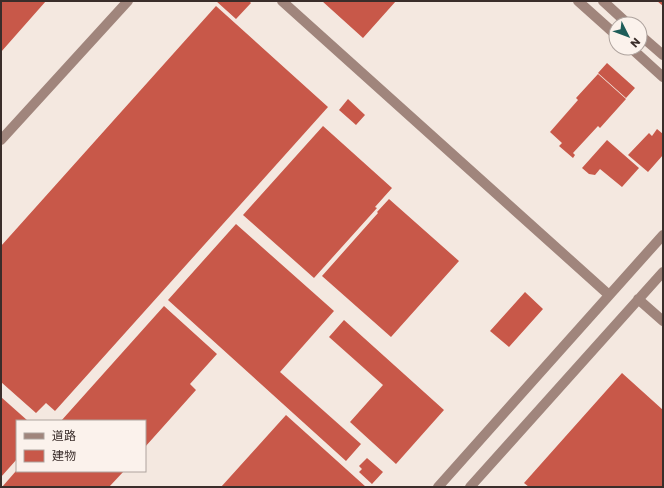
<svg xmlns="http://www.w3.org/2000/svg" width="664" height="488" font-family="Poppins,'Noto Sans JP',sans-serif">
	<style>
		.building { fill: #c85849 }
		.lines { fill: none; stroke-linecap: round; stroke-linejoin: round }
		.secondary { stroke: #a0857c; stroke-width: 10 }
	</style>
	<rect width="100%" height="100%" fill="#f4e8e0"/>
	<path class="building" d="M1,1h45l-45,51z
		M216,1h33l2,2 -15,16z
		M322,1h74l-33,37z
		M657,1h6v5z
		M216,6l112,101 -273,304 -9,-8 -10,10 -35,-31v-136z
		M607,63l28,25 -9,10 -28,-25z
		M598,74l28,25 -26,29 -2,-2 -25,27 2,2 -2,3 -14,-12 3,-3 -12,-11 28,-32 -2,-2z
		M348,99l17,16 -9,10 -17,-15z
		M323,126l69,62 -17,19 2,1 -63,70 -71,-63z
		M657,129l6,5v21l-15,17 -20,-17 21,-22 3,3z
		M607,140l32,28 -17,19 -22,-18 -5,6 -6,-1 -7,-6z
		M389,199l70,62 -68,76 -69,-61 56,-63 -1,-1z
		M236,224l98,87 -54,61 81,72 -15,17 -178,-161z
		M525,292l18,17 -34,38 -19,-16z
		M164,306l53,48 -27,30 6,6 -51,57v-26h-84z
		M344,320l100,90 -48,54 -46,-42 33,-37 -54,-48z
		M622,373l41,37v77h-134l-5,-4z
		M1,397l27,24h-11v38l-16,18z
		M286,415l80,72h-145z
		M367,458l16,14 -11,12 -13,-12 3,-3 -3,-3z
		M16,471h108l-15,16h-107z"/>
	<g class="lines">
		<path class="secondary" d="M282,1l327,294
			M578,1l38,34
			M603,1l25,23
			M640,35l23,20
			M631,48l32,29
			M1,140l127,-139
			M638,299l25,22
			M438,487l225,-252
			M470,487l193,-215"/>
	</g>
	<rect width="664" height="488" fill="none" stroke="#3a2d2a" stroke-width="4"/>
	<rect x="16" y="420" width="130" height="52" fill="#fbf2ec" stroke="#aea39e"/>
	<rect x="24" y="433" width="20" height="6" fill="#a0857c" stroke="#aea39e"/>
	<text x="52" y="440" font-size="12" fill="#3a2d2a">道路</text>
	<rect x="24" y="450" width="20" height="12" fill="#c85849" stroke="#aea39e"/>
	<text x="52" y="460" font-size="12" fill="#3a2d2a">建物</text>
	<g transform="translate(628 36) rotate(132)"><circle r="19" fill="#fbf2ec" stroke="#aea39e"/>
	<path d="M0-3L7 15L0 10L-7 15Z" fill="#1e5d59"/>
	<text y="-6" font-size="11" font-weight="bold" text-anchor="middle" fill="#3a2d2a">N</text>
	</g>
</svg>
